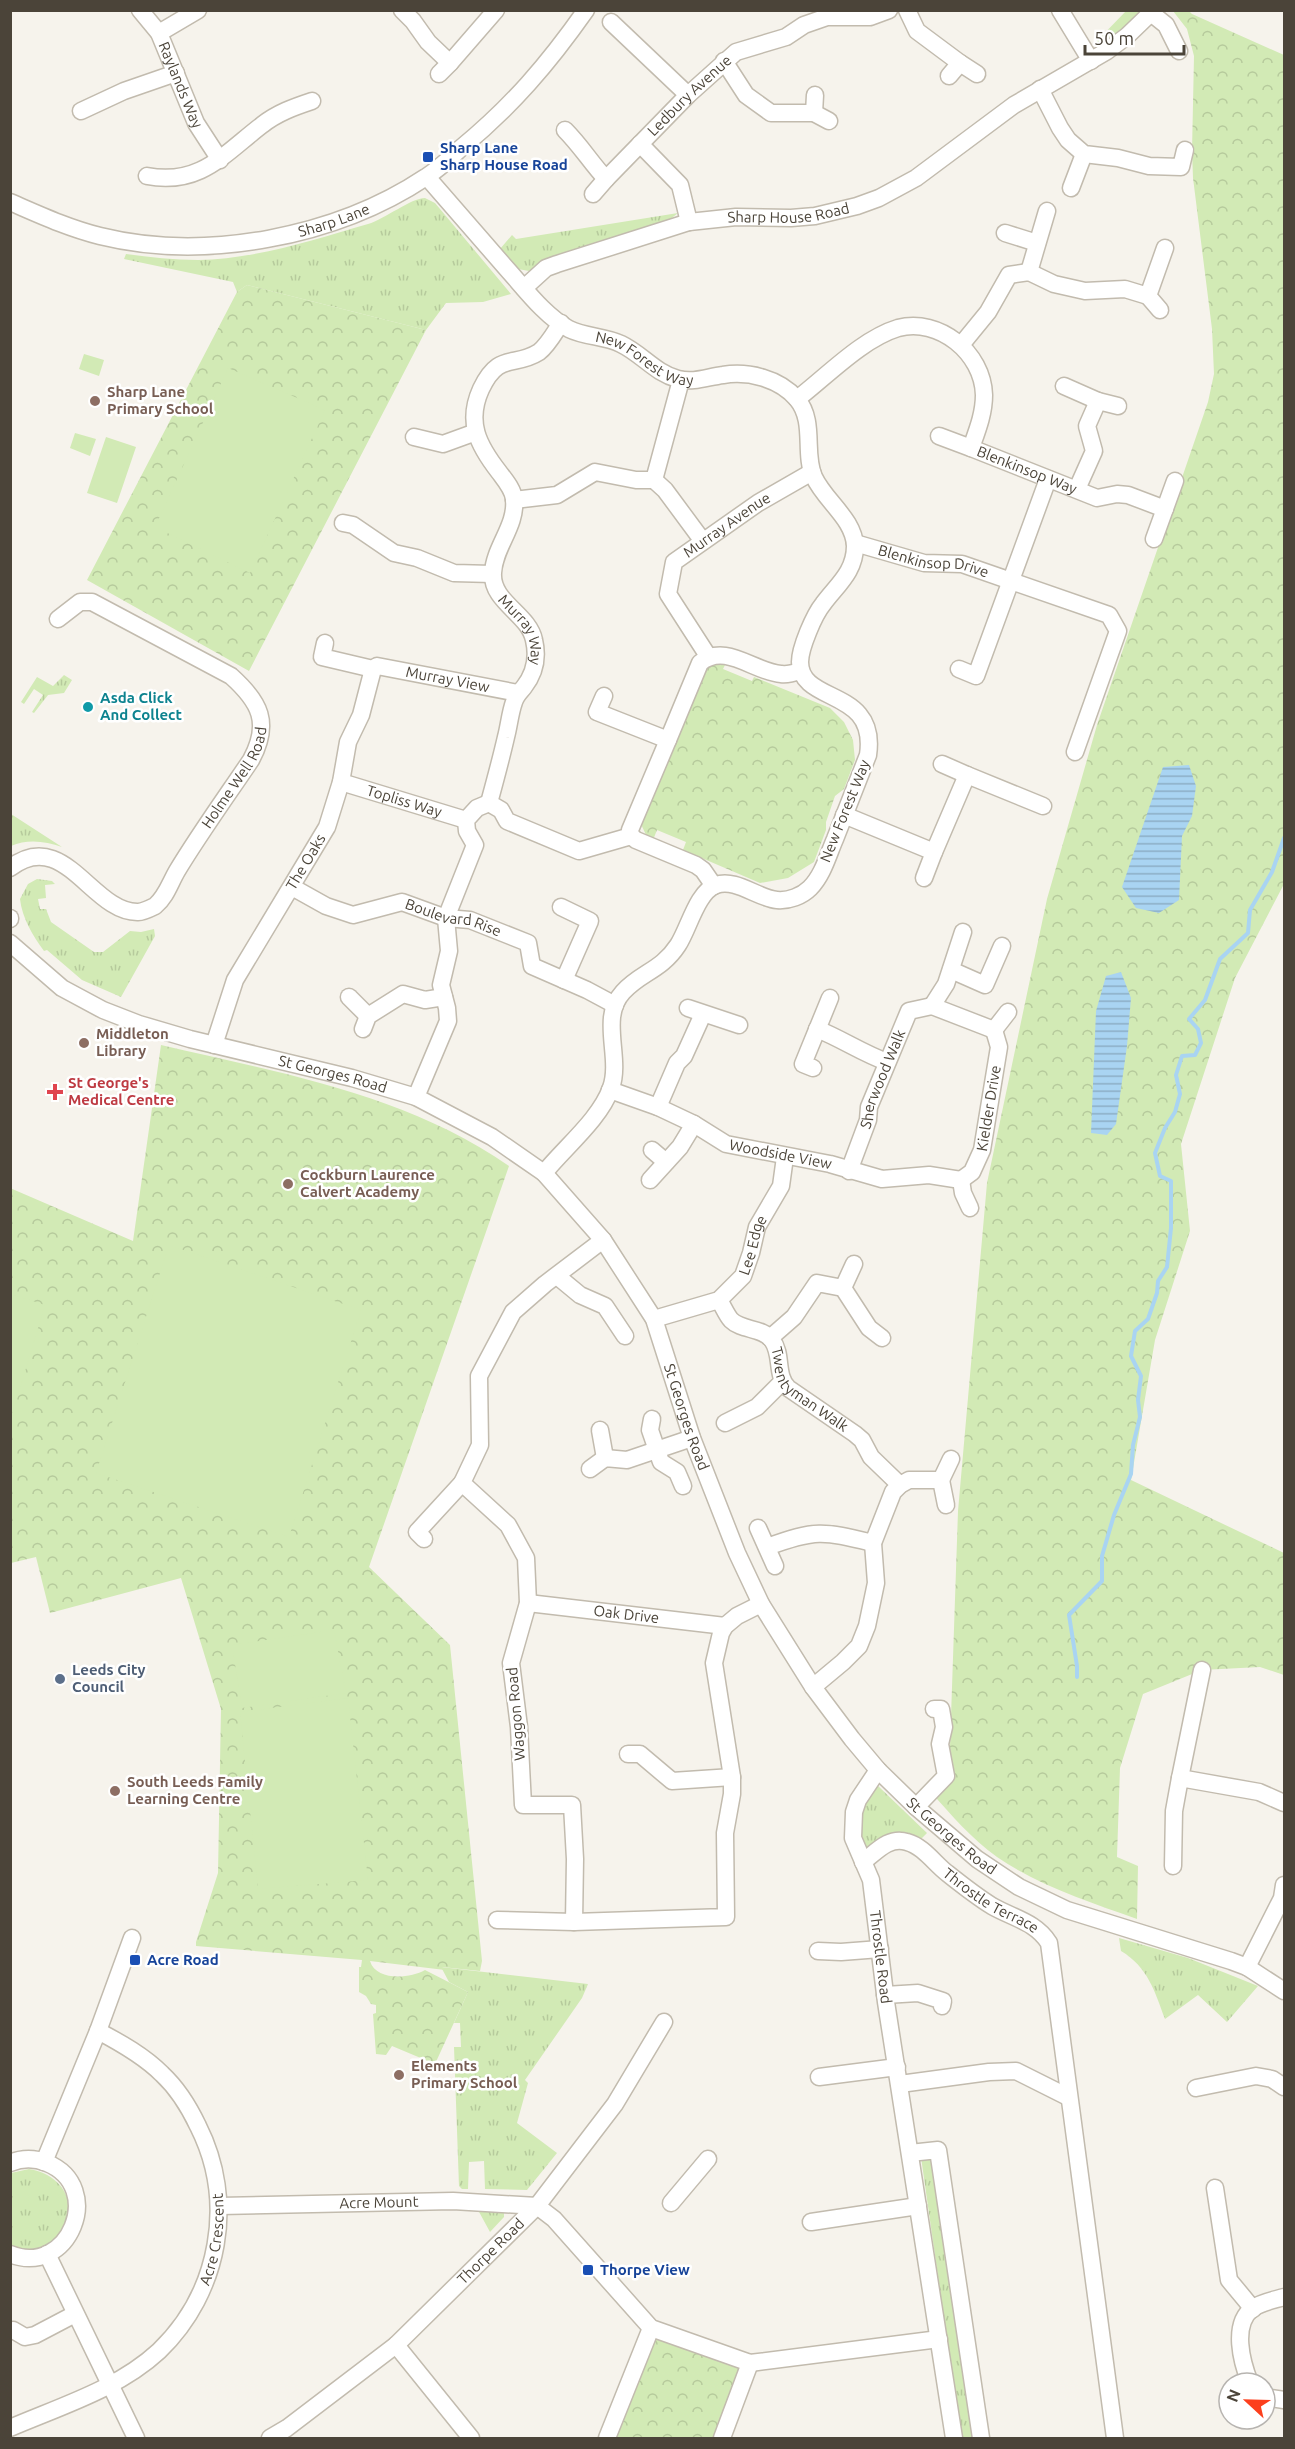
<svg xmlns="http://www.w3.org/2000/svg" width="1295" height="2449" font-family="Ubuntu,sans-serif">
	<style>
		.grass { fill: url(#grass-tufts) }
		.park { fill: url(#park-crowns) }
		.garden { fill: #d2eab5 }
		.water { fill: url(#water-rules) }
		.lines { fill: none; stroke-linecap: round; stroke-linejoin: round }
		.stream { stroke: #a9d4f2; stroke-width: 4 }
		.minor-casing { stroke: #c2bbae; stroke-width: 19 }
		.minor { stroke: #fff; stroke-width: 16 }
		.transit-dot { fill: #1a4fb4; stroke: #fff; stroke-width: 2 }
		.education-dot { fill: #8d6e63; stroke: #fff; stroke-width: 2 }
		.culture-dot { fill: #0f9aa8; stroke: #fff; stroke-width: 2 }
		.health-dot { fill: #e0444e; stroke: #fff; stroke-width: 2 }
		.service-dot { fill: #5c6f8a; stroke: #fff; stroke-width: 2 }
		.labels { text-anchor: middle; stroke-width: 5; stroke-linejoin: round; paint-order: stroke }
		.street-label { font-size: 15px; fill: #4b4439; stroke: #fff }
		.transit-label { font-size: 15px; font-weight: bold; fill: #164399; stroke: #fff; text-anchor: start }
		.education-label { font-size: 15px; font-weight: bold; fill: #785e54; stroke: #fff; text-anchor: start }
		.culture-label { font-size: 15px; font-weight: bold; fill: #0d838f; stroke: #fff; text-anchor: start }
		.health-label { font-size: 15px; font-weight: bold; fill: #be3a42; stroke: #fff; text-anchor: start }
		.service-label { font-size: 15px; font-weight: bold; fill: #4e5e75; stroke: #fff; text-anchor: start }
	</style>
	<defs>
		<pattern id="grass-tufts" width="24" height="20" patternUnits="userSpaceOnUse" patternTransform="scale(1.5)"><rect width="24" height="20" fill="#d2eab5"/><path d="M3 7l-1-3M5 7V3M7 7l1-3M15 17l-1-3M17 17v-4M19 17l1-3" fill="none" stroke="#b6ca9c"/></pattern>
		<pattern id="park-crowns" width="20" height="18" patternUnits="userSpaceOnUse" patternTransform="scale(1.5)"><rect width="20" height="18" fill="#d2eab5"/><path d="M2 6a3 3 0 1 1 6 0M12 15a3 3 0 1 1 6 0" fill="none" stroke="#b6ca9c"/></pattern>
		<pattern id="water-rules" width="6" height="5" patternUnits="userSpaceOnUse" patternTransform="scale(1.5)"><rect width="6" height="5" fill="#a9d4f2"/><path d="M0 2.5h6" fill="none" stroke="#8caec5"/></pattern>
	</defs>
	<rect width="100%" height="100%" fill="#f6f3ec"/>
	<path class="grass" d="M1126,11h19l-40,32 -9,-1z
		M425,198l10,5 76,91 -28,8 -37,1 -20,27 -179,-45 -10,7 -4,-10 -109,-23 2,-5c24,3 48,6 72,6 58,-1 115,-20 170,-36 17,-5 43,-26 57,-26z
		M678,213l-10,8 -114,35 -25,15 -11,-2 -18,-20 12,-14 4,4z
		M64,675l8,5 -8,13 -16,2 -14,18 -2,-1 11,-17 -9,-6 -10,15 -3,-2 16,-25 16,9z
		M10,814h1l51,33c-17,-6 -35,-8 -51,-1z
		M37,879l15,2 3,3 -10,1 1,13 -8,1 2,10h6l5,13 43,30h9l27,-21 11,1 13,-3 1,7 -34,61 -39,-17 -35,-30 -3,1c-11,-15 -22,-33 -24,-52l8,-15z
		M876,1784l51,49 -7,7 -55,12c-12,-26 -4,-46 11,-68z
		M1119,1938l69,20 70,28 -31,36 -29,-27 -33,24c-10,-27 -17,-52 -44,-68z
		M441,1967l147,17 -6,14 -57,82 3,3 -11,40 40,30 -30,37 -42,-1 -1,-28 -15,1 -1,27h-6l-3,-3 -5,-139h7l-1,-24h-6l14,-31 -19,-10z
		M929,2155l8,7 39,276h-15l-40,-281z
		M29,2169c26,4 47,25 37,52 -4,11 -6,16 -15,22 -4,2 -9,7 -12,8 -8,2 -21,-2 -28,-3v-75z
		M478,2210h26v7l-14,15z"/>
	<path class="park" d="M1173,11h16l3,3 92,41v829l-49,94 -54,166 9,87 -35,109 -24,140 153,73v122l-24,-8 -58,3 -59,24 -23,74 -3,89 21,9 -1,53c-47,-17 -98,-33 -140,-62 -25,-18 -46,-42 -66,-65l15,-16 4,-30 8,-235 29,-328 60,-284 50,-174 111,-323 6,-28 -2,-45 -19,-151 -1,-27 2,-95 -7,-27z
		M247,285l179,45 -177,341 -162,-91 150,-288z
		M727,661l-4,8 29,12 2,-4 76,31 14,14 9,18 2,20 -11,29 -9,7 -9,26v8l-12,32 -26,16 -28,5 -77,-33 3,-8 -29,-12 -4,10 -6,-3 -8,-17 65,-153z
		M161,1045c120,28 245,49 348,121l-140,401 81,78 32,316 -2,10 -38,-4 3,3 -75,-9c6,20 39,18 55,9l43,22 -33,72 -43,-18 -6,9 -10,-1 -3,-40 3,-1v-8l-5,-1 -5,-8 -7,-4v-25h2l1,-7 -166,-14v-4l22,-69 3,-164 -40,-131 -131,35 -14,-56 -25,6 -1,-375 123,53z
		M651,2328l99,35 -28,75h-115z"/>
	<path class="garden" d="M84,354l20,6 -5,16 -20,-7z
		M228,368l97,42 -75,163 -95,-46z
		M75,433l21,6 -6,17 -20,-8z
		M106,437l30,10 -19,56 -30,-10z
		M169,1245l192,65 -72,227 -193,-64z
		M11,1294l34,11 -34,113 -1,-124z
		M334,1630l12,63 -104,15 -10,-63z
		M348,1698l20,182 -110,9 -18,-177z"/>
	<path class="water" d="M1189,765l7,21 -4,30 -10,20 -3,64 -20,13 -23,-5 -14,-21 41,-120z
		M1121,972l10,26 -4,48 -11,78 -9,11 -16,-2 5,-122 10,-35z"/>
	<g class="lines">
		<path class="stream" d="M1077,1677v-11l-8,-51 33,-34v-25l12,-41 17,-41 2,-29 7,-28 -2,-17 3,-24 -10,-20 4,-25 13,-12 9,-26 1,-12 9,-14 4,-39v-47l-11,-5 -5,-23 10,-25 10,-16 5,-18 -4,-19 6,-19 13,-1 6,-12 -3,-14 -9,-10 16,-19 15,-41 28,-26 2,-23 22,-38 12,-34"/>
		<defs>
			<g id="minor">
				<path id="s1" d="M140,10l19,23 37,90 24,37"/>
				<path d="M402,10l11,11 15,21 22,21 46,-53"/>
				<path d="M907,10l10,21 43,32 -11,13"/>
				<path d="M1060,10l31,51"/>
				<path d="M1151,13l15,12 13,26"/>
				<path d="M611,22l77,73"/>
				<path d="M159,33l39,-23"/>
				<path d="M724,61l22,34 25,18h43l15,8"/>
				<path d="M960,63l17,11"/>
				<path d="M439,74l11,-11"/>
				<path d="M1040,89l20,39 8,12 16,14 34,4 31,8 32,1 4,-17"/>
				<path d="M81,111l43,-20 52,-18"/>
				<path d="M814,113l1,-18"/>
				<path id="s2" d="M565,130c16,16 26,33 41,49l82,-84 48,-43 50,-15 18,-12 23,-8h43l19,-7"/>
				<path d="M640,144l40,41 9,37"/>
				<path d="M147,176c53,10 77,-22 115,-51 15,-12 32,-18 50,-24"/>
				<path id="s3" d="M427,177c27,31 53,61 80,92 18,20 38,47 62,60 16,8 36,7 52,15 21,10 34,29 57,35 16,4 29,-2 45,-4 25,-4 56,3 74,24 19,23 6,54 17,78 11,24 40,42 41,69 0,26 -18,39 -32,58 -9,11 -23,44 -23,58 0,43 78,25 68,93 -11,28 -22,56 -33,84 -7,16 -12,36 -25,49 -8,8 -21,13 -33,12 -20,-2 -41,-22 -61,-15 -19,7 -27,43 -38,60 -17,26 -37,27 -55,47 -24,26 -1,65 -12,96 -11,31 -46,59 -67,85"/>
				<path d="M1071,188l13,-34"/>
				<path d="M593,194l13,-15"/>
				<path id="s4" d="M10,202c30,13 58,26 90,34 105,26 236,1 326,-59 13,-8 24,-19 35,-29 51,-42 87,-84 125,-138"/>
				<path d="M1005,233l32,10"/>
				<path d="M1029,272l18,-61"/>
				<path id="s5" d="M524,288l22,-20 11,-4 132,-42 47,-5 55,1 24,-2 42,-10 22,-8 37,-20 98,-73 93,-54 20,-15 27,-26"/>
				<path d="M1148,296l12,14"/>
				<path id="s6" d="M561,323c-6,9 -13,22 -22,29 -25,16 -40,-1 -58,37 -15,33 -3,56 18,83 6,8 14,17 15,27 3,27 -20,48 -21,74 -2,29 36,41 41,67 4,17 1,33 -10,47 -4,5 -8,8 -10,15 -4,11 -5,24 -8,35 -5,22 -11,44 -17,66l12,7 6,11 72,30 52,-15 5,4 60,25 7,5 11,16"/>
				<path d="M961,345l27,-33 21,-37 20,-3 25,12 31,7 40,-2 23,7 17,-48"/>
				<path d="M1064,386l34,15"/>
				<path id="s7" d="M797,399c30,-23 65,-60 101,-71 41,-11 85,25 86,67 0,19 -7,36 -13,53l126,50 20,-4 11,1 37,14"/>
				<path d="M939,436l32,12"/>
				<path d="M414,437l29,7 33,-12"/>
				<path d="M654,480l11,10 37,50"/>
				<path d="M1077,489l17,-38 -7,-25 11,-25 20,5"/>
				<path d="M514,500l43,-5 38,-23 41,8h18l27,-100"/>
				<path d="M343,523l10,2 41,28 23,5 37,15 38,1"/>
				<path d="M1154,539l21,-58"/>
				<path id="s8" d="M855,543l69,20 38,1 147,51 9,16 -43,121"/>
				<path d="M325,643l-3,14 51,12"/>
				<path id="s9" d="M708,656l-40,-62 6,-32 84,-59 54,-31"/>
				<path d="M959,669l17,7 72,-197"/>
				<path d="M604,696l-7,16 71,28 32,-77c25,-21 54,9 81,11 7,1 13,-1 19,-3"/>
				<path d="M942,764l25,11"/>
				<path id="s10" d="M341,782l125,38"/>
				<path d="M844,815l90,37 -10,26"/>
				<path d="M631,836l-1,-6 38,-90"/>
				<path d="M934,852l33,-77 76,31"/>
				<path id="s11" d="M10,868c54,-42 82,45 128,44 4,0 13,-4 17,-6 11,-9 15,-23 22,-35 23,-38 49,-74 74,-111 20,-37 9,-58 -20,-84l-139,-74h-12l-22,17"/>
				<path id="s12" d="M292,887l34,19 27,9 49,-13 44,16 24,2 58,23 4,23 55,24 28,15"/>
				<path d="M561,907l29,14 -26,59"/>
				<path d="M10,918v1"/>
				<path id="s13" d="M10,943l52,45 41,22 36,14 51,15 162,39 64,19 76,40 52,36 59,67 51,79 38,119 45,115 24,51 52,83 39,52 26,31 38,37 61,52 42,28 48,23 164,51 16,6 37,24"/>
				<path d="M951,970l34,15 17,-39"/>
				<path d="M349,997l19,19"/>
				<path d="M932,1006l14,-22 17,-52"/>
				<path d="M688,1008l51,17"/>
				<path d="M363,1029l5,-13 35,-22 22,6 19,-3"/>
				<path d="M817,1029c25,10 45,24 70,33"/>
				<path d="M994,1030l14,-18"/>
				<path id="s14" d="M214,1045l21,-65 92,-153 14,-45 7,-40 13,-27 12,-46 4,-3 141,27"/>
				<path d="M813,1068l-10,-4 27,-66"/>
				<path id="s15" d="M610,1090l48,17 36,17 32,20 104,20 52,15 47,-4 32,5"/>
				<path d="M416,1097l32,-76 -1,-13 -6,-23 8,-34 -3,-33 29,-73 -8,-14 -1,-11 11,-12 12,-5"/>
				<path d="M658,1107l19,-44 7,-7 19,-42"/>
				<path d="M652,1150l14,12"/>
				<path id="s16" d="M849,1171l19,-51 1,-13 40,-96 23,-5 62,24"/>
				<path d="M650,1180l30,-33 14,-23"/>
				<path id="s17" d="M961,1180l11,-8 10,-22 17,-103 -5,-17"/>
				<path d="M961,1180l2,13 7,15"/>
				<path d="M557,1276l23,19 25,11 20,30"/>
				<path d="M843,1288l11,-24"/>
				<path id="s18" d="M719,1300c4,6 7,14 12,20 11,11 31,7 41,20 11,15 3,35 16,48l67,46 7,6 9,17 29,28"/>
				<path id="s19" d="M654,1319l65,-19 24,-24 8,-23 6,-26 24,-41 4,-29"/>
				<path d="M770,1338l24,-21 23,-34 26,5 26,40 13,10"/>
				<path d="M652,1419l-2,11 11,32 16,10 6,14"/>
				<path d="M725,1423l32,-16 25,-25"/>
				<path d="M600,1430l5,28"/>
				<path d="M590,1469l15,-11 22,2 65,-22"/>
				<path d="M941,1480l5,25"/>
				<path d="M758,1528l17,38"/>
				<path d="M424,1539l-7,-7 45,-49"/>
				<path d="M767,1547c49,-18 56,-16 106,-4"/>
				<path id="s20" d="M528,1603l197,23"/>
				<path d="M813,1687l30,-25 16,-16 8,-20 9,-43 -3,-40 20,-51 7,-7 9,-5h32l10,-21"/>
				<path d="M628,1754h12l32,27 60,-4"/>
				<path id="s21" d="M878,1770l-20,30 -4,12 -1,26 18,42 15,122 68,436"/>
				<path d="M1180,1778l22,-108"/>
				<path d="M916,1807l30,-31 -6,-32 4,-17 -3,-18h-7"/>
				<path id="s22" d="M863,1862c13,-10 26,-26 44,-20 16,4 28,22 40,31 15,12 29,23 45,33 21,12 44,16 57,37l66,495"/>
				<path d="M1173,1866l1,-55 6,-33 79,14 25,11"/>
				<path d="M497,1920l77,2 152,-5 -1,-84 7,-39v-17l-18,-114 7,-30 4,-7 12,-10 24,-12"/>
				<path d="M574,1922l1,-63 -3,-54h-49l-4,-78 -8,-64 17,-60 -2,-45 -18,-33 -46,-42 18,-38 -1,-69 34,-64 32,-28 58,-44"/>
				<path d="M818,1951l23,1 39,-3"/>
				<path d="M1247,1967l35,-69 2,-13"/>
				<path d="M885,1995l33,-2 25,8 -1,5"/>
				<path d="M819,2077l78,-10"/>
				<path d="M900,2084l89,-12 27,-1 52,26"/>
				<path d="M1196,2088l60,-12 16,3 12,8"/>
				<path d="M910,2153l28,-3 43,288"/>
				<path d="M44,2162l54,-131 34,-93"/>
				<path d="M10,2163c12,-5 25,-5 37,0 59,24 22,115 -37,91"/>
				<path d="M1215,2188l14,92 24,29"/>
				<path d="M671,2203l37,-44"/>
				<path id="s23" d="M220,2206l233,-5 84,5 17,13 97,109 99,35 189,-24"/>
				<path d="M811,2222l107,-16"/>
				<path d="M47,2254l89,184"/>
				<path d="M13,2330l12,7 10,-2 40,-21"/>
				<path d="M396,2345l75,93"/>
				<path d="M1250,2383c-8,-20 -19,-59 3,-75 9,-6 21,-8 31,-11"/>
				<path d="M1265,2397l19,3"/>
				<path d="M1249,2420l1,-1"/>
				<path id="s24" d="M10,2428c51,-22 108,-39 149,-77 61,-59 77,-150 39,-225 -9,-19 -21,-38 -36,-52 -18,-18 -41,-31 -64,-43"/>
				<path id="s25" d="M270,2438l17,-10 109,-83 141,-139 78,-102 49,-82"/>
				<path d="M607,2438l44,-110"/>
				<path d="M722,2438l28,-75"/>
			</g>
		</defs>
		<use href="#minor" class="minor-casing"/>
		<use href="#minor" class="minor"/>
	</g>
	<g class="transit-dot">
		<rect x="422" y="151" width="12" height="12" rx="3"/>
		<rect x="129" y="1954" width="12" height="12" rx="3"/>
		<rect x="582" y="2264" width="12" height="12" rx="3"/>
	</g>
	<g class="education-dot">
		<circle cx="95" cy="401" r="6"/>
		<circle cx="84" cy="1043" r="6"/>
		<circle cx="288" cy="1184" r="6"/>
		<circle cx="115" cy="1791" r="6"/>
		<circle cx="399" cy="2075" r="6"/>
	</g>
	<circle class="culture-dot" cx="88" cy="707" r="6"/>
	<path class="health-dot" d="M52 1083h6v6h6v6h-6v6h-6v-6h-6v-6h6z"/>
	<circle class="service-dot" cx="60" cy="1679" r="6"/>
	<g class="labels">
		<g class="street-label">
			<text dy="5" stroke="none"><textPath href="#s1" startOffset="86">Raylands Way</textPath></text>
			<text dy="5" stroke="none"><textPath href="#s2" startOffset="182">Ledbury Avenue</textPath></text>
			<text dy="5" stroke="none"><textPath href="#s5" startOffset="280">Sharp House Road</textPath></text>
			<text dy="5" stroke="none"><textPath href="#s4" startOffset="334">Sharp Lane</textPath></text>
			<text dy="5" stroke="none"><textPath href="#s3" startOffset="291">New Forest Way</textPath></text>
			<text dy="5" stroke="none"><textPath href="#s7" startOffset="363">Blenkinsop Way</textPath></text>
			<text dy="5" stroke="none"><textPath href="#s9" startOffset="171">Murray Avenue</textPath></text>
			<text dy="5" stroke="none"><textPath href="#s8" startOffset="81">Blenkinsop Drive</textPath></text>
			<text dy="5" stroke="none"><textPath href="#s6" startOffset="374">Murray Way</textPath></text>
			<text dy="5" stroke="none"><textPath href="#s14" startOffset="489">Murray View</textPath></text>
			<text dy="5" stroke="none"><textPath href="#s11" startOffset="318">Holme Well Road</textPath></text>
			<text dy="5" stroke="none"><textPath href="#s10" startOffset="66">Topliss Way</textPath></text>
			<text transform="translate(845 811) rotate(-68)" y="5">New Forest Way</text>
			<text dy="5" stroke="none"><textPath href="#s14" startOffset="206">The Oaks</textPath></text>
			<text dy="5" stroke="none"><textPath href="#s12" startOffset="172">Boulevard Rise</textPath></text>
			<text dy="5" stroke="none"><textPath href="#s13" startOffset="354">St Georges Road</textPath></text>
			<text dy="5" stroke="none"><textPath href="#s16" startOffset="98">Sherwood Walk</textPath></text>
			<text dy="5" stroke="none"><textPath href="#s17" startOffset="80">Kielder Drive</textPath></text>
			<text dy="5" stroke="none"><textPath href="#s15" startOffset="184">Woodside View</textPath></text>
			<text dy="5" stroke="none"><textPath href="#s19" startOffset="134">Lee Edge</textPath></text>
			<text dy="5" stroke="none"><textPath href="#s18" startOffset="135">Twentyman Walk</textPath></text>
			<text dy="5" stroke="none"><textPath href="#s13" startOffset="876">St Georges Road</textPath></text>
			<text dy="5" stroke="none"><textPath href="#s20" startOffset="99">Oak Drive</textPath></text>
			<text transform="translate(516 1714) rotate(-95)" y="5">Waggon Road</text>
			<text dy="5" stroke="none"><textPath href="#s13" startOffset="1380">St Georges Road</textPath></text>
			<text dy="5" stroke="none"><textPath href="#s22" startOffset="154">Throstle Terrace</textPath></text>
			<text dy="5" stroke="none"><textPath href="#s21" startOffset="198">Throstle Road</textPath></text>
			<text dy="5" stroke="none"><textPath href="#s23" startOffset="159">Acre Mount</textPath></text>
			<text dy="5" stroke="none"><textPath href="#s24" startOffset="296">Acre Crescent</textPath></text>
			<text dy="5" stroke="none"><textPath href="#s25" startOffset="290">Thorpe Road</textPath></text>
		</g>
		<g class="transit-label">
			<text x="440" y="153">Sharp Lane<tspan x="440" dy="17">Sharp House Road</tspan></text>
			<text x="147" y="1965">Acre Road</text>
			<text x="600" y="2275">Thorpe View</text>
		</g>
		<g class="education-label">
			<text x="107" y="397">Sharp Lane<tspan x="107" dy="17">Primary School</tspan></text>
			<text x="96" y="1039">Middleton<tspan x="96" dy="17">Library</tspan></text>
			<text x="300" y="1180">Cockburn Laurence<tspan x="300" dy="17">Calvert Academy</tspan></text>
			<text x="127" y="1787">South Leeds Family<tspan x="127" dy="17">Learning Centre</tspan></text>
			<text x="411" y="2071">Elements<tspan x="411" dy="17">Primary School</tspan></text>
		</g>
		<g class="culture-label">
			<text x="100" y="703">Asda Click<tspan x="100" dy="17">And Collect</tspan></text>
		</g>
		<g class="health-label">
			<text x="68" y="1088">St George's<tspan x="68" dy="17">Medical Centre</tspan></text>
		</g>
		<g class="service-label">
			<text x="72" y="1675">Leeds City<tspan x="72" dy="17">Council</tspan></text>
		</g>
	</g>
	<rect width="1295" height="2449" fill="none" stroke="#4b4439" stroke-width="24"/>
	<g transform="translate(1247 2401) rotate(292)"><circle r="28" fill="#ffffff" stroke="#b7b4b0" stroke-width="1.5"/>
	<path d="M0-4.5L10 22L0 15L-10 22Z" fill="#fc3f1d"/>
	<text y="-9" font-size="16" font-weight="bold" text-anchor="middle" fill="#4b4439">N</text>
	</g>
	<path d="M1085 45v9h99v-9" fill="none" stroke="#4b4439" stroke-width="3"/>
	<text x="1094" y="45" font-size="18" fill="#4b4439" stroke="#ffffff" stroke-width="4.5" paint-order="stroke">50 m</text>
</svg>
